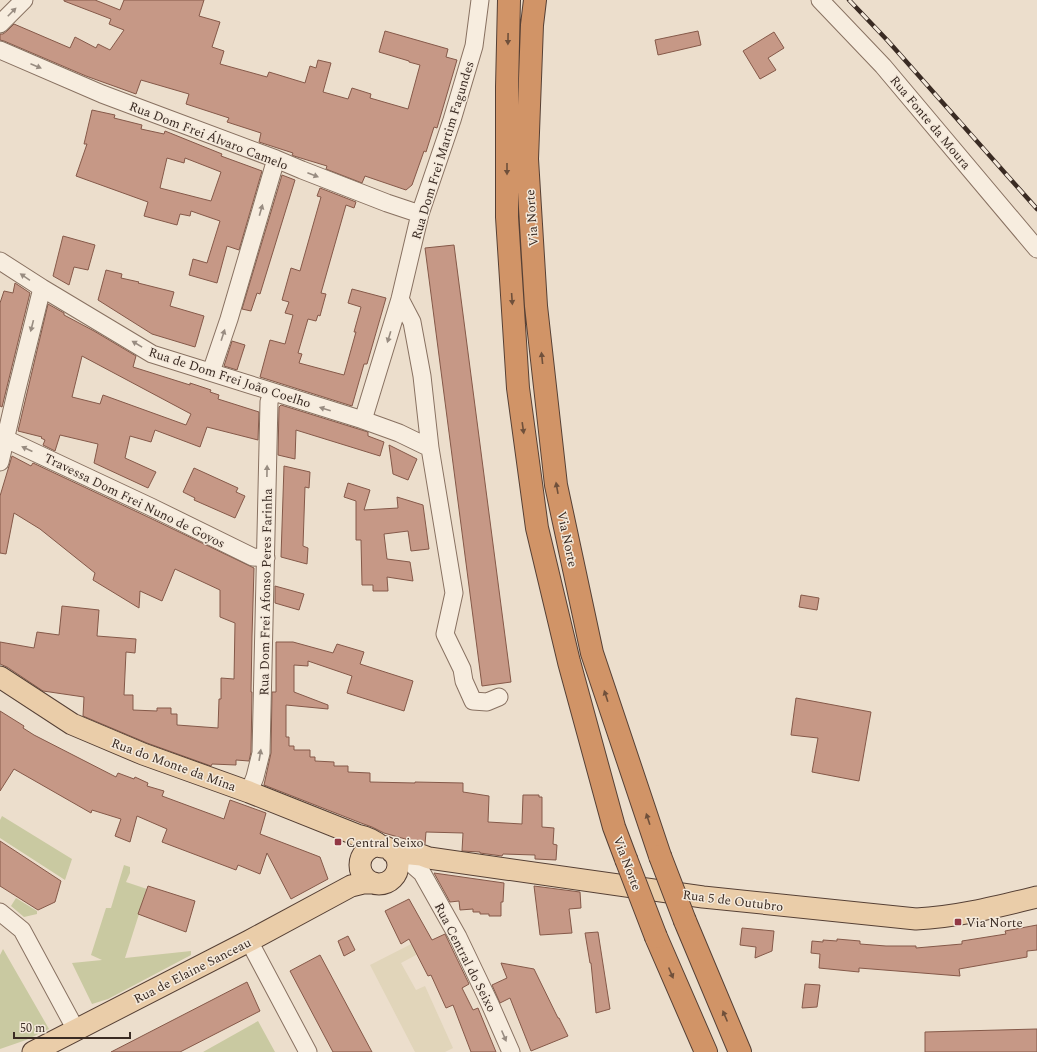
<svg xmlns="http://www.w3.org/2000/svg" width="1037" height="1052" font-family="Spectral,serif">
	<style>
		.farmland { fill: #e1d5ba }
		.green { fill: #c9c9a1 }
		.building { fill: #c69886; stroke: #855949; fill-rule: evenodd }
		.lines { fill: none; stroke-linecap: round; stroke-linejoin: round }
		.minor-casing { stroke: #887161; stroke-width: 19 }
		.major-casing { stroke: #564035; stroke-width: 23 }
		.highway-casing { stroke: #564035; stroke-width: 24 }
		.minor { stroke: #f7eddf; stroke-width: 17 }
		.major { stroke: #eacda9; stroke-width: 21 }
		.highway { stroke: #d19467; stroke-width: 22 }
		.rail-casing { stroke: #3a2b23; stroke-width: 4.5 }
		.rail { stroke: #f4e9db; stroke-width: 3; stroke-dasharray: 9; stroke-linecap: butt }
		.highway-bridge-casing { stroke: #564035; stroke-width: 24; stroke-linecap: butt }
		.highway-bridge { stroke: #d19467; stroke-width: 22 }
		.oneway { fill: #988c81 }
		.oneway2 { fill: #6f503b }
		.poi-dot { fill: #913743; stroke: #f4e9db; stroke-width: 1.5 }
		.labels { text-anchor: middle; stroke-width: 3; stroke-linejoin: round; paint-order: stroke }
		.street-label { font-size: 13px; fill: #3a2b23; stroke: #f4e9db }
		.poi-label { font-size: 13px; fill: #3a2b23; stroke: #f4e9db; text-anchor: start }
	</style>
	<rect width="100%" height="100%" fill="#ecdecc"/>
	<path class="farmland" d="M423,938l8,9 -30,16 15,27 9,-4 28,62 -8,4h-30l-45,-87z"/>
	<path class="green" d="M2,816l70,43 -7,21 -65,-42v-18z
		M124,865l6,2v6l-4,9 21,7 -22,69 66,-7v4l-83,44 -16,5 -20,-41 30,-3 -11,-5 15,-47h5z
		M16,898l21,13v3l-13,3 -13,-11z
		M3,949l46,80 -23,11 -26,9v-94z
		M258,1021l17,31h-72z"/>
	<path class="building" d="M64,0h31l25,10 4,-10h80l-5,16 21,6 -8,25 12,4 -4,13 47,13 2,-5 36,11 5,-17 6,2 2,-8 13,3 -8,29 25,7 4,-11 19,6 -1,4 38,11 12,-44 -11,-3v-1l-30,-9 6,-21 63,18 -2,8 11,3 -20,68 -3,-1 -8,25 -2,-1 -12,34 -6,5 -41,-14 -3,7 -36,-14 1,-3 -33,-10 -2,-1 1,-2 -34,-11 2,-9 -34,-11 2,-4 -43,-14 3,-10 -48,-14 -5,14 -50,-18 -82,-35 -4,-1v-6h3l4,-3 7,-7 56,24 5,-11 21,11 2,-4 12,6 14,-20 -15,-6 2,-5 -47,-18z
		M698,31l3,14 -43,10 -3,-15z
		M774,32l10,16 -16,10 8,12 -16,9 -17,-28z
		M92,110l23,5 -1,3 28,7 -1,4 23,5 1,-3 57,23 -1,2 41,15 -23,79 -12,-4 -10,37 -28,-8 4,-16 14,4 13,-42 -29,-10 -1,5 -10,-2 -3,11 -33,-9 4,-14 -72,-26 11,-32h-3zM167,158l17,5 1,-5 36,14 -10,29 -51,-13z
		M282,175l13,5 -35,114 -3,-1 -6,18 -9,-2z
		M320,188l36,14 -2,6 -8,-3 -25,88 5,1 -6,22 -2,-1 -2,6 -8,-2 -10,34 4,1 -3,9 45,12 12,-43h-2l7,-25 -13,-4 4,-14 34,9 -19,66h-3l-12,42 -92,-29 10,-37 15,4 8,-29 -8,-2 4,-11 -7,-2 9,-32 9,3 21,-74 -4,-1z
		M63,236l32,9 -7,25 -14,-3 -5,18 -16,-9z
		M454,245l57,437 -29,4 -57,-438z
		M106,270l16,4 -1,4 18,4 -1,1 36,9 -4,14 34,10 -9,31 -43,-13 -54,-34z
		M15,283l15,10 -28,114 -2,-1v-103l4,-12 9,2z
		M48,304l16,9v2l30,16 42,25 -3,11 57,18v-2l21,7 -1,2 9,3 -1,4 41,13 -1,28 -51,-13 -7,20 -45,-17 -4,12 -21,-6 -5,22 31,14 -8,16 -54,-25 4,-19 -38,-9 -5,16 -12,-6 2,-5 -4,-2 1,-1 -24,-6zM82,356l109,58 -5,11 -83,-30 -3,9 -28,-7z
		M232,341l13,4 -8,25 -13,-4z
		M281,405l87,27v4l16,6 -4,14 -84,-26 -1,29 -17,-4 1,-48z
		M389,445l28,14 -9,21 -15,-6z
		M12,456l19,10 2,-3 117,55 104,50 -2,68 -1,56h1l-1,60 -2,9 -13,-1v5l-24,-1 -1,2 -64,-23 -64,-27 1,-19 -41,-6 -36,-24 -7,-3v-22l34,6 3,-16 22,3 3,-29 37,4 -2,26 39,3 -1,14 -9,-1 -2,43h9v15l24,1v-3h14v6h6v11l41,3 1,-29h2v-21l13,1 1,-56 -15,-6v-27l-45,-21 -13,32 -22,-10 -1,17 -46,-28 2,-7 -55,-44 -26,-16 -8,41 -6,-1v-57z
		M284,466l26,6 -1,16 -4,-1 -2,59 5,2 -1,16 -26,-7z
		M194,468l44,20 -2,4 9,4 -10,22 -41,-18 1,-2 -12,-6z
		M348,483l22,7 -6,20 34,-2 -1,-11 26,8 6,44 -18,2 -3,-20 -24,3 3,25 23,3 3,19 -26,-4 1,14h-15v-6h-11l-1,-45h-5v-39l-12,-4z
		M275,586l29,8 -5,16 -24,-7z
		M801,595l18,3 -2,12 -18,-3z
		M276,642h17l40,11 4,-9 27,8 -4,12 53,17 -9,30 -57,-18 5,-17 -44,-15v5l-14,-1v27l34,13v4l-42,-4v32h3v9h5v4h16v7h5v4l19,1v4h14v6l22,1v9l45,1v-1l48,1v9l26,4 -1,26 34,2 1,-29h16v2h3v30l12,1 -1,16 4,1 -1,15 -21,-1v-4l-32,-1 -1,2 -22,-3v-1l-18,-1 1,-18 -37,-1 -1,12 -9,-2 -32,-9 -12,-6 -11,-4 -97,-38 7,-32 1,-61h4z
		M796,698l75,14 -12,69 -47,-9 6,-34 -27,-3z
		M0,711l24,15 -1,2 11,7 82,42 2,-4 16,6 1,-2 13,6 -1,3 17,5 -2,5 62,23 6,-19 36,13 -6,21 60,23 8,22 -37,20 -24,-46 -7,21 -22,-9 -2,5 -74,-28 5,-13 -30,-13 -7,26 -15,-6 6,-17 -29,-9 -1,3 -77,-44 -14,22z
		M0,841l61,40 -6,21 -17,8 -38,-24z
		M434,873l70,10 -1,19h-2v14h-12v-2h-9v-2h-7v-3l-13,1 -1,-9 -9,1z
		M148,886l47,15 -9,31 -48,-18z
		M534,886l46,6 1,16 -12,1 3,24 -32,2z
		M409,899l23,41 13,-6 24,50 -7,4 11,22 5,-2 18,44h-25l-18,-47 -7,3 -15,-33 -3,1 -19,-37 -8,5 -16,-33z
		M1037,925v25l-10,1v6l-68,12 1,7 -101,-8v4l-40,-4 1,-14 -9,-1 1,-12 11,1v-2l14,1v-2l23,2v3l26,2h30v2l46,-4v-3l44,-7 -1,-3z
		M742,928l32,3 -2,20 -17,7 1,-11 -16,-2z
		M598,932l12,77 -14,4 -5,-50h-1l-5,-30z
		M348,936l7,14 -11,6 -6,-15z
		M320,955l52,97h-39l-43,-81z
		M501,963l33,6 24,49h1l9,18 -37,15 -21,-53 -10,5 -8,-18 15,-7z
		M247,982l13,29 -80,41h-69z
		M805,984l15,1 -3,22 -15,1z
		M1037,1029v23h-112v-20z"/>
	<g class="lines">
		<defs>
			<path id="minor" d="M820,0l63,66 154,183
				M0,24l24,-24
				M0,50l102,44 56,21 118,44 26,11 85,33 33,11
				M0,261l42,27 110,66 211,66 36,13 31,15
				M400,299l12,23 10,54 8,72 24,145 -9,41 17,35 2,12 9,20 14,1 12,-5
				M211,372l18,-53 47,-160
				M363,420l37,-121 20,-85 32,-94 22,-74 6,-46
				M6,439l145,68 102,50 13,1
				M0,462l16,-69 26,-105
				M249,792l6,-15 6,-24 8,-351 3,-10
				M414,866l8,7 36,64 32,67 21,48
				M0,912l22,18 54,100
				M249,941l59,111"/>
			<path id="major" d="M0,677l72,47 71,30 106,38 108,43c10,2 17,5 25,12
				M360 865a19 19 0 1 1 38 0a19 19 0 1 1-38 0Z
				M392,852l29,3 8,3 274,39 213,22c41,-2 80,-12 121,-22
				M33,1052l216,-111 102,-55 12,-3h11"/>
			<path id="highway" d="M509,0l-2,87v130l11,171 19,140 32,134 45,165 12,32
				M535,0l-3,25 -5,134 9,147 20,179 36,168 68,203
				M685,921l55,131
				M656,937l50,115"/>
		</defs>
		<use href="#minor" class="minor-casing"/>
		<use href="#major" class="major-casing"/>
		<use href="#highway" class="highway-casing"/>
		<use href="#minor" class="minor"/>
		<use href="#major" class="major"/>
		<use href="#highway" class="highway"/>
		<defs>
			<path id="rail" d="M849,0l39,41 149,168"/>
		</defs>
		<use href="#rail" class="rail-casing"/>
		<use href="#rail" class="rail"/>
		<defs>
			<path id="highway-bridge" d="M660,856l25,65
				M626,859l30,78"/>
		</defs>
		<use href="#highway-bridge" class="highway-bridge-casing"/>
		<use href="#highway-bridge" class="highway-bridge"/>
	</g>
	<defs><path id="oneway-solid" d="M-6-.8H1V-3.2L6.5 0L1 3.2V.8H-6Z"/></defs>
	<g class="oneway">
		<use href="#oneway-solid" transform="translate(12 12) rotate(-45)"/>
		<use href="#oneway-solid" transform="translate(36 66) rotate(23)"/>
		<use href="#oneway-solid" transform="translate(313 175) rotate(21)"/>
		<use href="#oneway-solid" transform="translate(261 210) rotate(-74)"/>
		<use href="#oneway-solid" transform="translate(25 277) rotate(-146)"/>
		<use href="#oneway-solid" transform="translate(32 326) rotate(104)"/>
		<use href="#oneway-solid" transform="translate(223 335) rotate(-72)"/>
		<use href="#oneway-solid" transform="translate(389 337) rotate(107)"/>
		<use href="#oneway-solid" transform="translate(137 344) rotate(-149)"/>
		<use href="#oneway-solid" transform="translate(325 409) rotate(-162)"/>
		<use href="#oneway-solid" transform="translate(27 449) rotate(-155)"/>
		<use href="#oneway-solid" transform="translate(267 471) rotate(-89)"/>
		<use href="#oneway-solid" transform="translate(260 755) rotate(-81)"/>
		<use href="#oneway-solid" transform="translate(504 1036) rotate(67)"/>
	</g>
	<g class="oneway2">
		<use href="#oneway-solid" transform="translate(508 39) rotate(91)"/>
		<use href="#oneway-solid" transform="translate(507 169) rotate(90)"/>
		<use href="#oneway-solid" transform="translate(512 299) rotate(86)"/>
		<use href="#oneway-solid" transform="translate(542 358) rotate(-96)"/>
		<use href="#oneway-solid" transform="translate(523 428) rotate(82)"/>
		<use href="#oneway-solid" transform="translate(557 488) rotate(-100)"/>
		<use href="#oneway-solid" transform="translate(606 696) rotate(-108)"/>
		<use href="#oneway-solid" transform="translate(648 819) rotate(-108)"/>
		<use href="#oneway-solid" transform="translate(671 973) rotate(67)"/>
		<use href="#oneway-solid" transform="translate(725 1016) rotate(-113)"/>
	</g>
	<g class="poi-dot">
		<rect x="334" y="838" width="8" height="8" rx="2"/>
		<rect x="954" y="918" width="8" height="8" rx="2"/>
	</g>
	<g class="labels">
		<g class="street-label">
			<text transform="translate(931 122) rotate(50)" y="5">Rua Fonte da Moura</text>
			<text transform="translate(209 135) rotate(21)" y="5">Rua Dom Frei Álvaro Camelo</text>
			<text transform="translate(442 150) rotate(-73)" y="5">Rua Dom Frei Martim Fagundes</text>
			<text transform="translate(531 218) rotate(-94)" y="5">Via Norte</text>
			<text transform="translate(230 377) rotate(18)" y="5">Rua de Dom Frei João Coelho</text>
			<text transform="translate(135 500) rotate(26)" y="5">Travessa Dom Frei Nuno de Goyos</text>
			<text transform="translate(568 539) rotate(78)" y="5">Via Norte</text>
			<text transform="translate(265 592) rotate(-89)" y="5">Rua Dom Frei Afonso Peres Farinha</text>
			<text transform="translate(174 764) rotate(20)" y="5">Rua do Monte da Mina</text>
			<text transform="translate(628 863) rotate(69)" y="5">Via Norte</text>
			<text transform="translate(733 900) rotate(7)" y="5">Rua 5 de Outubro</text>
			<text transform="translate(466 957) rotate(63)" y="5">Rua Central do Seixo</text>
			<text transform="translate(192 970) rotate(-27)" y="5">Rua de Elaine Sanceau</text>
		</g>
		<g class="poi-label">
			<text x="346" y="847">Central Seixo</text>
			<text x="966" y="927">Via Norte</text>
		</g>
	</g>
	<path d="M14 1032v6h116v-6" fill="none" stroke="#3a2b23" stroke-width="2"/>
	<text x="20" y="1032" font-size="12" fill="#3a2b23" stroke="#f4e9db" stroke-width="3" paint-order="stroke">50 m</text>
</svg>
